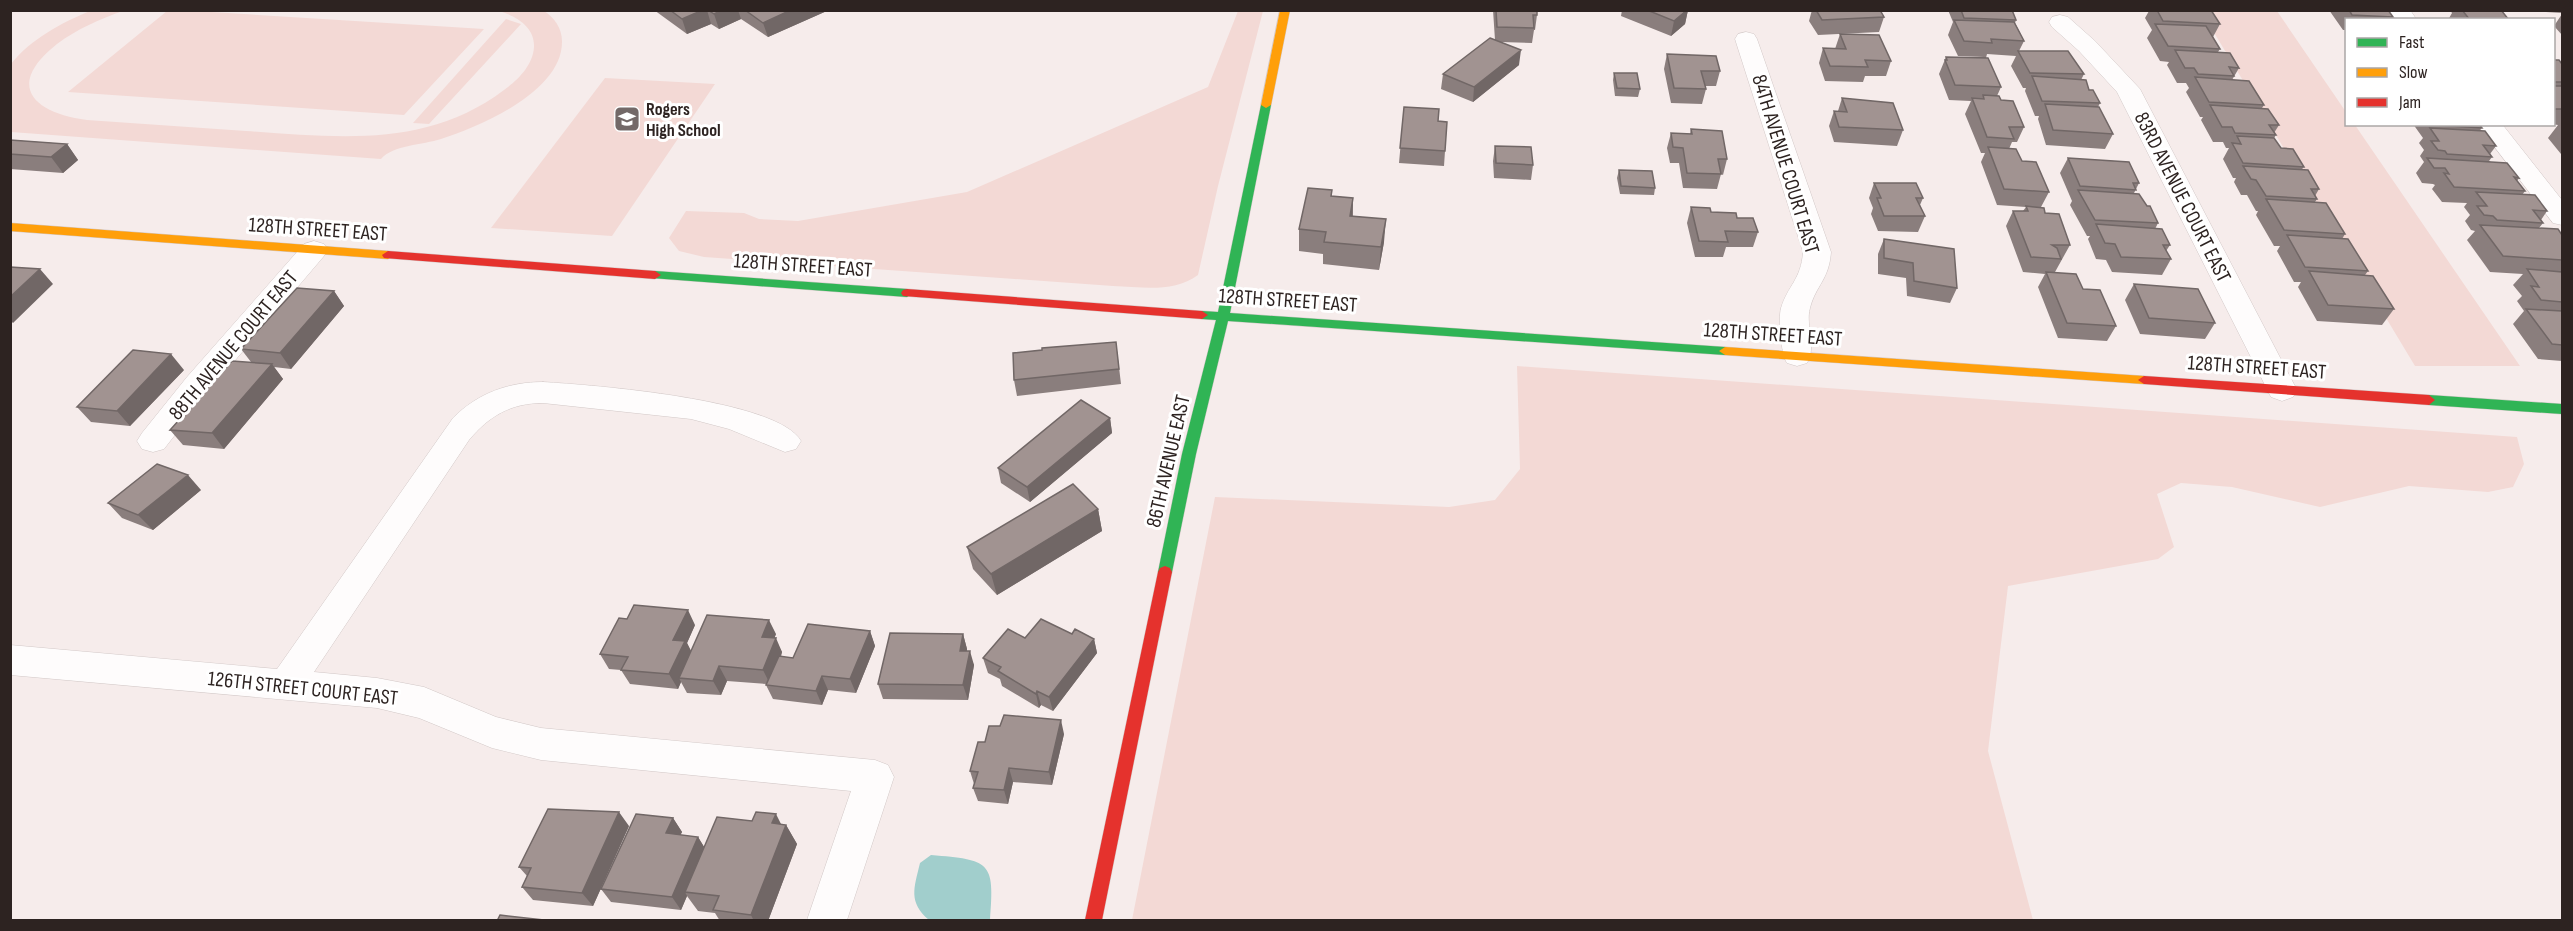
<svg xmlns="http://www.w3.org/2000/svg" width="2573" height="931" font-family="'Sofia Sans Condensed',sans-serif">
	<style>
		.green { fill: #f3d9d5 }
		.water { fill: #a1cecc }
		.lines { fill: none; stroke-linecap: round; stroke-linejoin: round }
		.street-casing { stroke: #d2c8c7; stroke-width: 1 }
		.fast-casing { stroke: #d2c8c7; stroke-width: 1 }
		.slow-casing { stroke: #d2c8c7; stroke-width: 1 }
		.jam-casing { stroke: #d2c8c7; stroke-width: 1 }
		.street { fill: #fefcfc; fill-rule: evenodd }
		.fast { fill: #30b455; fill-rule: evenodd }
		.slow { fill: #ff9f0a; fill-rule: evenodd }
		.jam { fill: #e5322d; fill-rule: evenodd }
		.wall { fill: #8a7e7d }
		.shaded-wall { fill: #716766 }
		.building { fill: #a19391; stroke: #716766; stroke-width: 1.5 }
		.labels { text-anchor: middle; stroke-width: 6; stroke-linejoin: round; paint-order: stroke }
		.far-poi-label { font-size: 18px; font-weight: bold; fill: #2d2321; stroke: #fff; text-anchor: start }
		.street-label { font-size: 21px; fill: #2d2321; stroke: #fff }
	</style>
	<rect width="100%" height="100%" fill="#f6eceb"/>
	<path class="green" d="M90,11h33c-23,8 -46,18 -66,33 -53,42 -23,69 30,76 53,4 106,7 159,11 91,6 180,18 258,-41 14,-10 29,-25 30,-43 1,-20 -18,-31 -35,-36h45c10,6 18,17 18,30 1,50 -81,85 -121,98 -18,6 -48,6 -60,20l-370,-27v-68c20,-25 50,-41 79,-53z
		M167,11h29l288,18 -80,86 -336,-23z
		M1238,11h25l-45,175 -20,89c-24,18 -56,12 -85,11l-409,-29 -25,-6 -10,-13 17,-27 58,2 15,6 39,2 169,-29 241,-105z
		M2201,11h76l69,101v12l9,1 165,241h-105z
		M506,19l15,5 -92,100 -16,-1z
		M605,78l110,6 -103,152 -121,-8z
		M1517,366l1000,71 7,27 -11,23 -25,5 -79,-6 -89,21 -88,-20 -51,-4 -24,11 17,53 -16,12 -150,27 -20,165 45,169h-901l83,-423 234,10 46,-7 25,-31z"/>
	<path class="water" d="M931,855c59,5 64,6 59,65h-61c-21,-18 -15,-32 -9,-57z"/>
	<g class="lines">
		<defs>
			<path id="street" d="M2387,10h23l7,10h-23z
				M2060,15l8,2 27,24 45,48 157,301 -4,7 -11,4 -11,-4 -154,-305 -38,-41 -27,-24 -3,-5 3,-5z
				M1746,32l8,2 3,5 74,213c-2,28 -15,33 -21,56 -5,18 7,38 -3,55l-10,3 -10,-3c-6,-9 -9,-44 -6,-55 7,-23 20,-28 22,-56l-68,-213 3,-5z
				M2477,124h25l60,76v25l-9,-2z
				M314,241l10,3 4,6 -4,6 -115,135 -45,58 -11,3 -11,-3 -5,-8 5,-8 45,-56 117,-133z
				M543,382c49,3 234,17 258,59l-5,8 -11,3 -56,-23 -38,-10 -148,-16c-32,0 -54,13 -74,37l-155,232 63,6 47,9 72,30 45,11 334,32 13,5 6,12 -47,143h-40l44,-129 -310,-31 -49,-12 -73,-30 -42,-10 -367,-33v-30l267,24 176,-251c25,-25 56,-36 90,-36z"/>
			<path id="fast" d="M1266,102l5,3 -41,208 495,34 6,4 -6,4 -497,-34 -32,133 -24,118 -2,4h-10l-2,-4 24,-118 34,-134 -14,-1 -6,-4 6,-4 16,1 43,-207z
				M655,271l252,18 6,4 -6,4 -256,-19 -2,-3z
				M2429,395l133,9v10l-133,-9 -6,-5z"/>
			<path id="slow" d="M1280,10h10l-19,95 -5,3 -5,-3z
				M10,223l378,28 6,4 -6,4 -378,-28z
				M1725,347l419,29 6,4 -6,4 -419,-29 -6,-4z"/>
			<path id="jam" d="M388,251l267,20 6,4 -6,4 -271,-21 -2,-3z
				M907,289l295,22 6,4 -6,4 -299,-23 -2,-3 2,-3z
				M2144,376l285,19 6,5 -6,5 -285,-21 -6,-4z
				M1165,566l5,2 2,4 -70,348h-17l73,-348 2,-4z"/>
		</defs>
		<use href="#street" class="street-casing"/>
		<use href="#fast" class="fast-casing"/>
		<use href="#slow" class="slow-casing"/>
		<use href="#jam" class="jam-casing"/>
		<use href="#street" class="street"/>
		<use href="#fast" class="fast"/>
		<use href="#slow" class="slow"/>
		<use href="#jam" class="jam"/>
	</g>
	<path class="wall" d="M654,10h175l-61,27 -27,-18 -22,10 -8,-5 -24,10z
		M1493,10h44v5l-2,15h-1l-2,13 -32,-1 19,23 -46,37 -32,-13 2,-15 52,-34z
		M1622,10h66l-3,14 -14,12 -50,-20z
		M1812,10h68l4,7 -5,15 -61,3 -9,-14z
		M1948,10h64l4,10 -1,3 9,18 -5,10 65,23 -3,6 19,23 -2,4 15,27 -8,15 -59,-4 -8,-26 1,-3h-4l-10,-25 1,-3h-3l-12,-22 5,-10 -29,-2 -1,4 15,29 -4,9 27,31 -7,15h-5l-3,7 13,12 27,31 -8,15 29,38 -15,27 28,17 33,37 -9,15 -49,-3 -20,-51 7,-13 -22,-2 -17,-46 7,-15h10l3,-4 -29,-2 -16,-43 4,-9h-4l-16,-39 6,-13 -22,-1 -10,-26 7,-17h38l-26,-1 -10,-21 5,-13z
		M2148,10h63l9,14 -7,13 7,12 -2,3 21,16 -7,12 32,25 -2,3 17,17 -5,8 2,2 -2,3 7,10 23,19 -3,3 18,19 -4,7 2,3 -2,3 30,32 -3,5 26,32 -3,4 29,34 -12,16 -65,-4 -19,-34 3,-5h-7l-17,-31 3,-5h-6l-18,-31 2,-4h-2l-9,-16h-6l-7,-13 2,-4h-3l-10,-19 6,-11h-3l-3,-6h-10l-12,-22 2,-3h-3l-14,-25 3,-4 -3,-5h-9l-10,-18 2,-3 -9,-1 -13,-23 5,-8 -7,-12 4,-7z
		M2329,10h59l5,7 -1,3h-46v10h-3z
		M2450,10h54l-1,3 6,7h-61l4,-7z
		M2545,10h17v3l-16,-1z
		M2562,14v21l-8,-9z
		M1840,34l51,27 -5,15h-21l-2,6 -38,-1 -6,-18 4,-15 12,1z
		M1667,54l53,17 -4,15h-11l1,3 -4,15 -31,-1 -7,-34z
		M2553,60l9,4v90h-1l-13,-16 10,-13 -7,-1h2z
		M1614,73l26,16 -2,8 -23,-1 -2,-16z
		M1842,98l61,32 -6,16 -63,-4 -5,-16 5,-15h4z
		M1404,107l34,14 7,30 -1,15 -45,-3z
		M2413,124h66l3,4 -3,3 17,15 -6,8 2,3 -3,4 30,17 -2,3 8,10 -3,4 25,16 -6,9 2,3 -4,5 23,7v126l-24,-2 -25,-35 11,-13 -7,-10 5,-5 -9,-11 10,-11 -33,-2 -23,-32 8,-9 -4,-1 -6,-9 5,-6 -6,-8 3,-4 -25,-1 -10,-13 3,-4 -2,-1 -11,-1 -6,-10 8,-11 -4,-6 4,-6 -5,-7 4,-5z
		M1691,129l36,30 -4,16 -2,-1 -4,15 -34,-1 -4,-25h-9l-3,-15 4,-15 19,1z
		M10,140l57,4 11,16 -15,13 -53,-4z
		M1495,146l38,19 -2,15 -37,-2 -1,-17z
		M2068,158l71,25 -5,10 24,30 -3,6 15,16 -4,6 5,8 -9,16 -50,-3 -6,-12 -10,-1 -8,-20 2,-3h-3l-17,-31 2,-4 -12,-28z
		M1619,170l36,18 -1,7 -34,-1 -3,-16z
		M1874,183l49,15 -3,7 5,11 -7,16 -40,-1 -7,-17 2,-6 -4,-10z
		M1332,190v6l21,2v18l31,26 -5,28 -56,-6v-10l-24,-3v-22z
		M1691,207l20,5 47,20 -5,15h-27l-3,10h-28l-8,-34z
		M1884,239l73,49 -7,15 -43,-7 -1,-18 -28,-4v-20z
		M2134,284l81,39 -10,16 -65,-5 -15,-34z
		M334,291l10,15 -53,63 -17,-2 9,12 -59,70 -41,-4 -13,-15 81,-68 -10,-13z
		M1116,342l5,42 -104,12 -3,-16z
		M184,370l-54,56 -39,-4 -14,-15z
		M1110,418l2,15 -82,69 -29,-19 -3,-15z
		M201,490l-48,40 -31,-12 -14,-15z
		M1098,509l4,22 -105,64 -24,-26 -6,-22z
		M695,625l-8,18 4,8 85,-17 -2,4 8,14 -1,5 12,1 77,-27 5,15 -19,47 -28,-3 -6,15 -49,-6 -7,-14 1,-1 -40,-3 -6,14 -34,-2 -6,-11 -3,7 -48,-5 -9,-14 -12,-1 -9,-15z
		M963,634l4,15v2l7,14 -6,35 -85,-1 -5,-15z
		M1072,634l22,5 3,14 -44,58 -12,-6 -2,3 -37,-22 -2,-7 -12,-6 -5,-15 42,-20z
		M1064,734l-12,51 -39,-3 -5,22 -30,-3 -5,-13 1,-4 -4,-13 15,-29z
		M673,818l9,14 -2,3 18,2 6,10 77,-23 5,1 11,19 -29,77h-48l-5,-8 -17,-2 -11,-15 -6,14 -70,-8 -10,-13z
		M629,826l-36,80 -60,-6 -11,-13 5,-11 -8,-9z"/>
	<path class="shaded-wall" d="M703,10h4l4,14 -24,10 -5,-15z
		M722,10h16l3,9 -22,10 -5,-15z
		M791,10h38l-61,27 -5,-14z
		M1678,10h10l-3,14 -14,12 3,-15z
		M1521,50l-2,15 -46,37 1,-15z
		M67,144l11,16 -15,13 -12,-16z
		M1353,198l-1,23 -2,-5z
		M1386,219l-2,23 -5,28 2,-23z
		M40,269l13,15 -40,39 -3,-3v-23z
		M334,291l10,15 -53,63 -11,-16z
		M171,354l13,16 -54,56 -13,-15z
		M272,364l11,15 -59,70 -12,-16z
		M1110,418l2,15 -82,69 -3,-15z
		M188,475l13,15 -48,40 -15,-15z
		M1098,509l4,22 -105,64 -6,-21z
		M688,610l7,15 -8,18 6,12 -14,23 2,4 -3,7 -9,-15 4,-34z
		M769,620l7,14 -7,18 -7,-15z
		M870,631l5,15 -19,47 -6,-14z
		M963,634l4,15 -3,16 -4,-14z
		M776,638l6,14 -12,32 -7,-14z
		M1094,639l3,14 -44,58 -4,-14z
		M970,651l4,14 -6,35 -5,-15z
		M719,666l8,15 -6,14 -8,-14z
		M822,676l6,14 -6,15 -6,-14z
		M1037,691l4,14 -2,3 -3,-14z
		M1061,720l3,14 -12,51 -3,-13z
		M1009,768l4,14 -5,22 -4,-14z
		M619,812l10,14 -36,80 -11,-13z
		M776,814l8,16 2,-5 11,19 -29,77h-14l-3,-6 21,-92z
		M673,818l9,14 -7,14 -9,-13z
		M698,837l8,13 -21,42 2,4 -6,14 -9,-13z"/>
	<path class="building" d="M670,10h33l-21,9z
		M708,10h14l-8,4z
		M745,10h46l-28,13z
		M1496,10h41v5h-4l1,13 -37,-1z
		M1647,10h40l-13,11z
		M1816,10h64l4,7 -62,3z
		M1961,10h51l4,10 -52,-2z
		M2157,10h54l9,14 -57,-3z
		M2349,10h39l5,7 -41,-2z
		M2462,10h39l8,10h-39z
		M1954,20l60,2 10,19 -33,-2 1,4 -28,-2z
		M2155,24l51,2 14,23 -52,-3z
		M1840,34l39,1 12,26 -26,-1 3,7 -38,-1 -7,-18 23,1z
		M1490,38l31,12 -47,37 -31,-13z
		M2175,50l55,3 9,15 -10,-1 5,9 -36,-2 -4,-6h-9z
		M2018,51h50l16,23 -54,-1z
		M1667,54l49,2 4,15h-19l5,18 -32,-1z
		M1946,57l42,1 13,29 -46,-2 -10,-25h2z
		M2553,60h6l3,4v18h-9z
		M1614,73h23l3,16 -23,-1z
		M2032,76l54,4 3,10h4l7,13 -58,-2z
		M2195,77l54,4 15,24 -55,-3z
		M2553,86h9v23h-9z
		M1983,95l16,1 2,4 12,1 11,26h-15l5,12 -27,-2 -15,-39 12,1z
		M1842,98l51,5 10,27 -64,-3 -5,-16 13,1z
		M2045,104l54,3 14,27 -60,-4z
		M2210,105l58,4 11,16h-10l7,10 -41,-2 -3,-6h-10z
		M1404,107l35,2 -1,12 9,1 -2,29 -45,-3z
		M2435,124h44l3,4 -47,-3z
		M2430,128l55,3 11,15 -13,-1 9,12 -45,-3 -2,-3 -7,-1 -7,-9h8z
		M1691,129l31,2 5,28h-9l3,15 -34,-1 -4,-25 -10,-1 -2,-14 21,1z
		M2237,136l37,2 7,10 12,1 11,18 -61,-4 -11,-20 9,1z
		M10,140l57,4 -16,13 -41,-3z
		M1495,146l36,1 2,18 -37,-2z
		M1988,147l28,2 6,12 14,1 13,30 -45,-3z
		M2068,158l61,4 10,21h-6l3,7 -56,-4z
		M2427,158l80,5 12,15 -5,-1 11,14 -71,-4 -10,-14 5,1 -4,-6h-11z
		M2243,166l65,4 11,19h-8l6,10 -51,-3 -10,-16 -5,-1z
		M1619,170l33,1 3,17 -34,-2z
		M1874,183h42l7,15h-7l9,18h-41l-7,-18h4z
		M1308,188l24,2 -1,6 22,2 -3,18 36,3 -5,28 -57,-5 2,-10 -27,-3z
		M2078,190l61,4 8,12h3l8,17 -63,-3z
		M2476,192l59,3 12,16 -14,-1 10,13 -46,-3 -4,-4 -9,-1 -7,-9h10z
		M2266,199l60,4 19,31 -61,-4z
		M2026,206l18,2 1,5 14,1 11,31h-18l5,3 4,11 -30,-2 -18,-46h15z
		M1691,207l19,1 1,4 25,1 1,5h16l5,14 -33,-1 3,11 -29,-1z
		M2096,224l66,5 8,16h-7l8,14 -50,-2 -6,-13 -10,-1z
		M2480,225l78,4 4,6v25l-59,-4z
		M2287,235l61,4 20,32 -63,-4z
		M1884,239l70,10 3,39 -43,-7 -1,-18 -29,-5z
		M10,267l30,2 -30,28z
		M2527,269l35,3v30l-21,-2 -10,-14 8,1z
		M2309,271l64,5 21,33 -66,-4z
		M2046,272l30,2 7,15 17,1 16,36 -49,-3z
		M2134,284l64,5 17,34 -66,-5z
		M297,288l37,3 -54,62 -39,-4z
		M2526,309l36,2v34l-10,-1z
		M1116,342l3,27 -105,11 -1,-27 29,-3v-2z
		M133,350l38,4 -54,57 -40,-4z
		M232,361l40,3 -60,69 -42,-3z
		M1081,400l29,18 -83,69 -29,-19z
		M157,464l31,11 -50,40 -30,-12z
		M1073,484l25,25 -107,65 -24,-27z
		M634,605l54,5 -15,30 12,1 -16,33 -48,-4 7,-13 -28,-3 19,-36 8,1z
		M707,615l62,5 -7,17 14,1 -13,32 -44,-4 -6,15 -34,-3z
		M1041,619l31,15 3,-5 19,10 -45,58 -12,-6 -1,3 -38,-23 3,-4 -18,-9 25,-29 17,9z
		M808,624l62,7 -20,48 -28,-3 -6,15 -50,-6 13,-29 14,2z
		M890,633l73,1 -3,17h10l-7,34 -85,-1z
		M1004,715l57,5 -12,52 -40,-4 -5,22 -31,-2 5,-16 -8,-1 8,-29h7l4,-16h11z
		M548,809l71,3 -37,81 -60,-6 9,-19 -12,-1z
		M756,812l20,2 -4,9 14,2 -35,90 -38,-5 6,-14 -34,-4 32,-75 35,4z
		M636,814l37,4 -7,15 32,4 -26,60 -71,-8z
		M500,915l53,6h-56z"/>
	<defs>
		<symbol id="school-square" viewBox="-11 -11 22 22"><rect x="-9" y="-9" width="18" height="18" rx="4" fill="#736968" stroke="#fff"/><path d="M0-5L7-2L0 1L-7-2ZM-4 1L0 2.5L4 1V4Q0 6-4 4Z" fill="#fff"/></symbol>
	</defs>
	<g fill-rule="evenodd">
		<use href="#school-square" x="612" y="104" width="30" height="30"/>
	</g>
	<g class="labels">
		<g class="far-poi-label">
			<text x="646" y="115">Rogers<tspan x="646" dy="21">High School</tspan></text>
		</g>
		<g class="street-label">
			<text transform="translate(1786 164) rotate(73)" y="7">84TH AVENUE COURT EAST</text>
			<text transform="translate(2183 197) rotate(63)" y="7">83RD AVENUE COURT EAST</text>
			<text transform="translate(318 229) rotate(4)" y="7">128TH STREET EAST</text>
			<text transform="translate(803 265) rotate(4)" y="7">128TH STREET EAST</text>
			<text transform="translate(1288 300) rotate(4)" y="7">128TH STREET EAST</text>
			<text transform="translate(1773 334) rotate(4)" y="7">128TH STREET EAST</text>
			<text transform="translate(233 345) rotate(-50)" y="7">88TH AVENUE COURT EAST</text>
			<text transform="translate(2257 367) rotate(4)" y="7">128TH STREET EAST</text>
			<text transform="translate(1168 461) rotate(-77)" y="7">86TH AVENUE EAST</text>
			<text transform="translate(303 688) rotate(6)" y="7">126TH STREET COURT EAST</text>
		</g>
	</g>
	<rect width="2573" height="931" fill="none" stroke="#2d2321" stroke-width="24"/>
	<rect x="2345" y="18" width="210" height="108" fill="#ffffff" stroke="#aba7a6" stroke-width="1.5"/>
	<rect x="2357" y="38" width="30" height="9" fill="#30b455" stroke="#aba7a6" stroke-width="1.5"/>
	<text x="2399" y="48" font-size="18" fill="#2d2321">Fast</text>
	<rect x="2357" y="68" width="30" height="9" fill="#ff9f0a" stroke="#aba7a6" stroke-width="1.5"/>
	<text x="2399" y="78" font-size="18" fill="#2d2321">Slow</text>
	<rect x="2357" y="98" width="30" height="9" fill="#e5322d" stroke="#aba7a6" stroke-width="1.5"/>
	<text x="2399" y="108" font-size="18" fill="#2d2321">Jam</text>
</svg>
